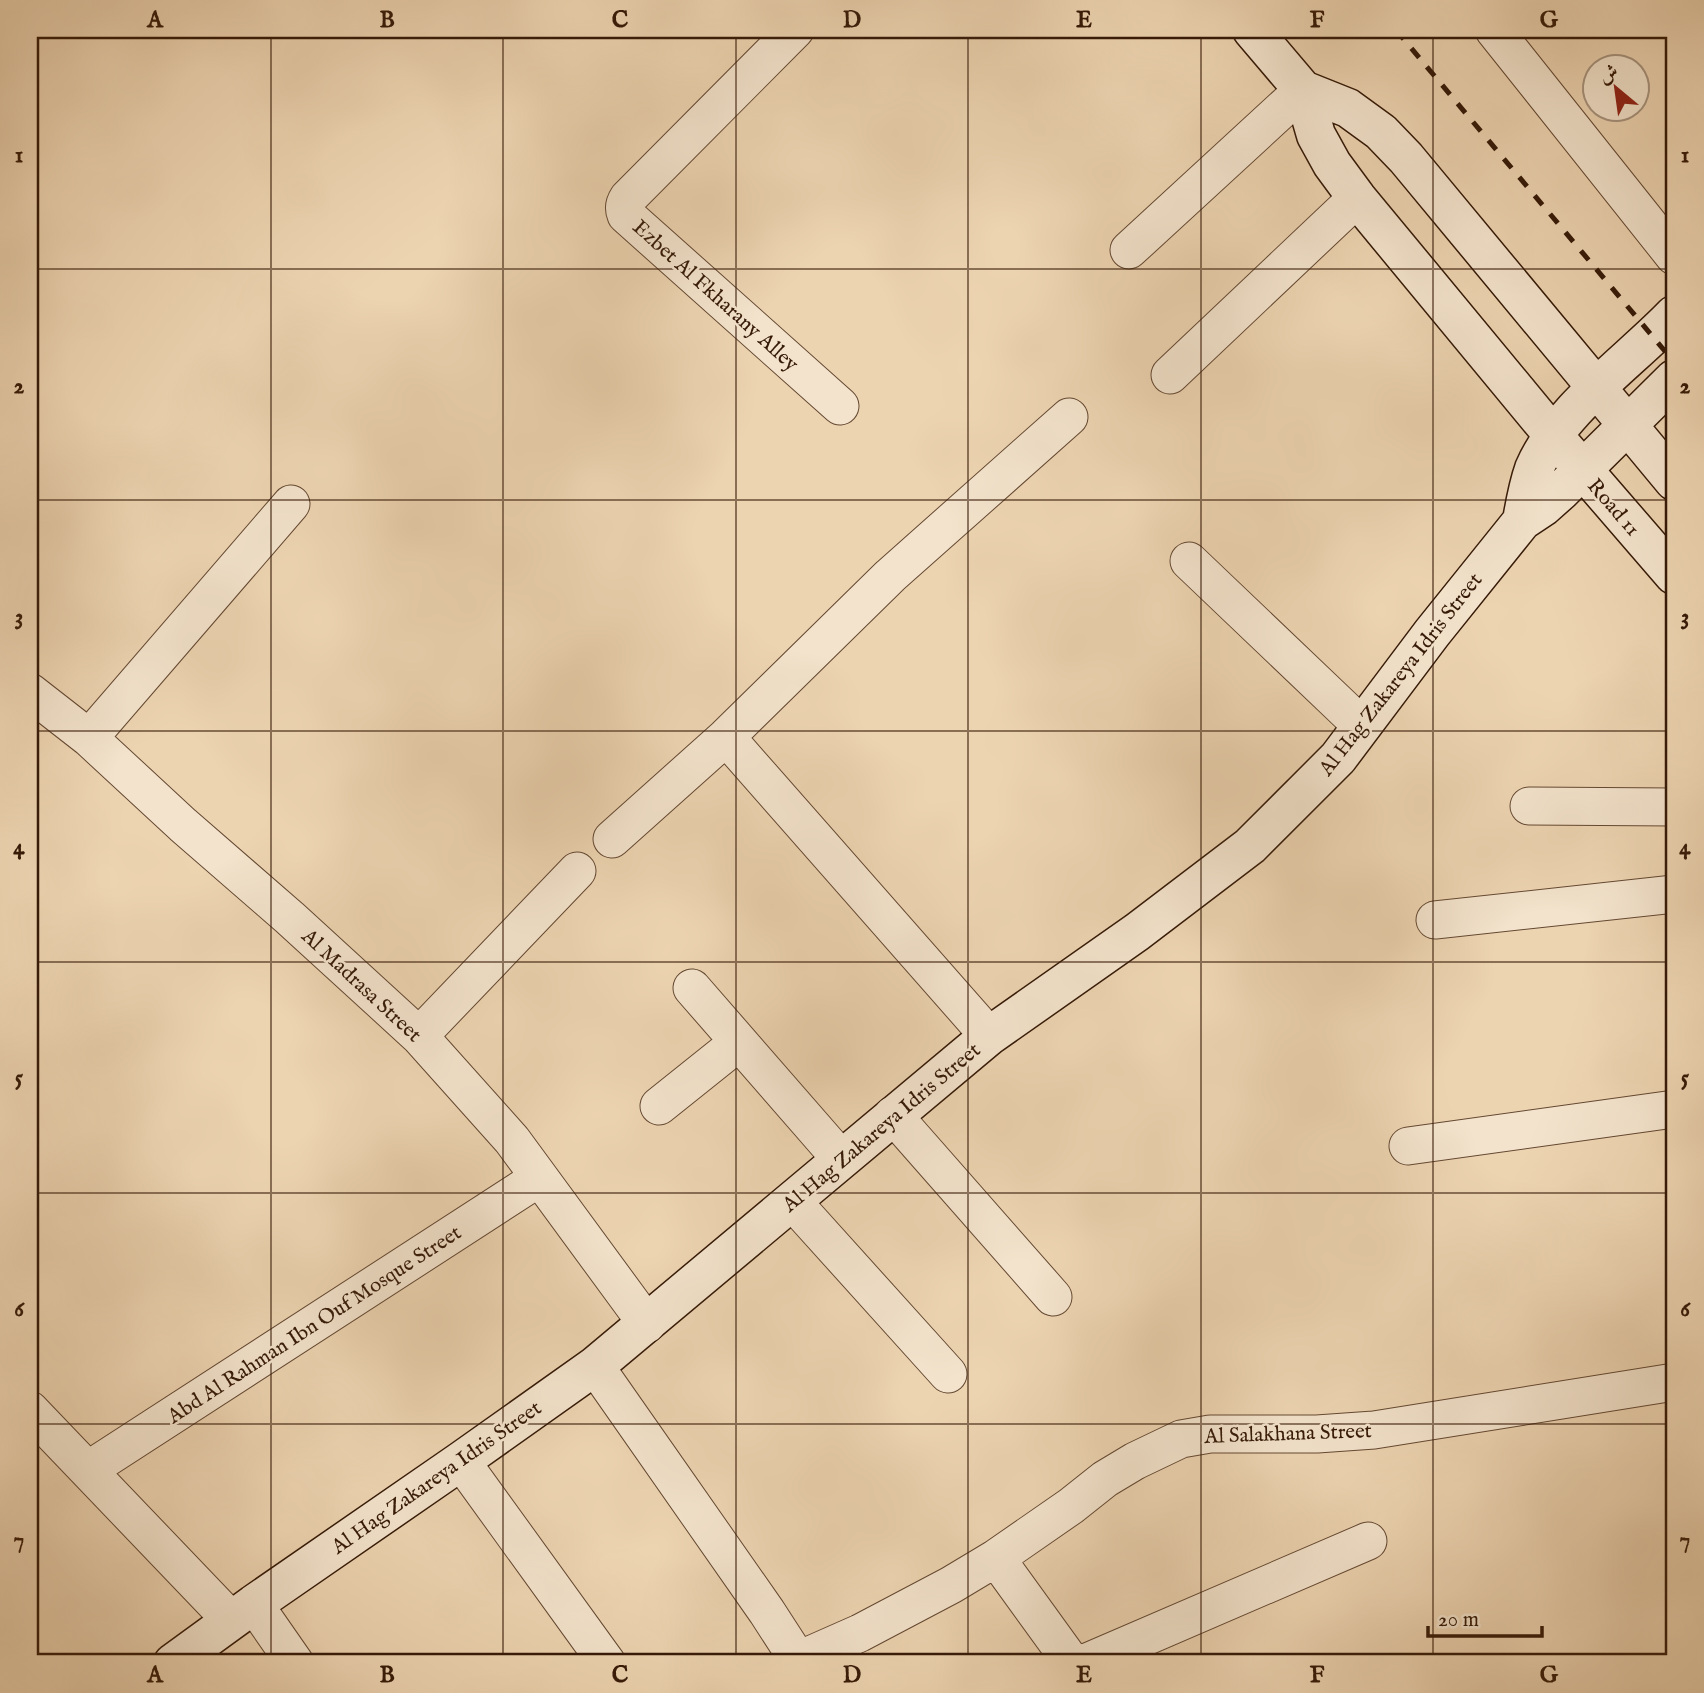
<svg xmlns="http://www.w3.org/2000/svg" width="1704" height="1693" font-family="'IM FELL English',Amiri,serif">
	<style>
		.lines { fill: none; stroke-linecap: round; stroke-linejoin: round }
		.street-casing { stroke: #644832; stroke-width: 39 }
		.secondary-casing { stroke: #361a08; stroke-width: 41 }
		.street { stroke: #f3e3cc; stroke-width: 37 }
		.secondary { stroke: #f3e3cc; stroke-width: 38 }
		.rail { stroke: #361a08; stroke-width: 5; stroke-dasharray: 12 12; stroke-linecap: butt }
		.grid { fill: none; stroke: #361a08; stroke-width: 2; stroke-opacity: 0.55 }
		.labels { text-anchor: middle; stroke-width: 5; stroke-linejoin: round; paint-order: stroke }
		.street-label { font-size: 21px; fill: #361a08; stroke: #f3e3cc }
		.neatline { fill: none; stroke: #361a08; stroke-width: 2.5 }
		.grid-label { font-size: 23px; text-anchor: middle; font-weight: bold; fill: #361a08 }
	</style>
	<rect width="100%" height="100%" fill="#edd4b1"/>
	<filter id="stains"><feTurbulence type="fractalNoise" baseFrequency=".00286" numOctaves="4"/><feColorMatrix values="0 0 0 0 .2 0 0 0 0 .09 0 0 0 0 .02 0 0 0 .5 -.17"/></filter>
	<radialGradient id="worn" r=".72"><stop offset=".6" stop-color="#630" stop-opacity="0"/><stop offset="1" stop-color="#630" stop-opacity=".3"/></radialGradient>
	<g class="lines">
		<defs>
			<path id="street" d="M795,30l-167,168c-4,6 -5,10 -2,17l214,191
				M1494,30l180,226
				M1129,250l174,-160
				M1170,375l187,-177
				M1189,561l173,165
				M30,692l59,46 94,87 107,93 129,118 93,104 135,184
				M726,737l263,299
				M89,738l202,-234
				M1529,806l145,1
				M612,839l114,-102 164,-161 179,-159
				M1435,920l239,-26
				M692,988l149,171
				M419,1036l158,-165
				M659,1106l80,-64
				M893,1115l160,182
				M1408,1146l266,-37
				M792,1201l156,173
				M595,1366l172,246 33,51
				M30,1410l201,210
				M461,1461l146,202
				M88,1470l451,-292
				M996,1558l76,105
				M254,1604l41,59
				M792,1663l68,-30 91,-48 45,-27 75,-52 34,-27 30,-18 46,-22 29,-5h107l57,-4 300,-48
				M1085,1663l283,-122"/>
			<path id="secondary" d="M1252,30l51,60 13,45 16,29 25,34 196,237 121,140
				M1303,90l45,18 33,24 25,26 268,323
				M1522,521c3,-18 6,-35 12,-52 25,-59 96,-108 140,-154
				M173,1663l81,-59 207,-143 134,-95 394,-330 148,-104 113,-86 88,-88 94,-125 90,-112 21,-14 18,-16 113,-112"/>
		</defs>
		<use href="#street" class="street-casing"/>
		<use href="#secondary" class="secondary-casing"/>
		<use href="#street" class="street"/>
		<use href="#secondary" class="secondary"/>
		<path class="rail" d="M1396,30l278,332"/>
	</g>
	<path class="grid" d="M271,30v1633M503,30v1633M736,30v1633M968,30v1633M1201,30v1633M1433,30v1633M30,269h1644M30,500h1644M30,731h1644M30,962h1644M30,1193h1644M30,1424h1644"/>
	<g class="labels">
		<g class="street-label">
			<text transform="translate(716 295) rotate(42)" y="7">Ezbet Al Fkharany Alley</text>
			<text transform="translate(1614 507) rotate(49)" y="7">Road 11</text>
			<text transform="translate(1400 674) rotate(-52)" y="7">Al Hag Zakareya Idris Street</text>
			<text transform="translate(362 985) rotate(43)" y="7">Al Madrasa Street</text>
			<text transform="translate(881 1127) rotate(-40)" y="7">Al Hag Zakareya Idris Street</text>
			<text transform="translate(314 1324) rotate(-33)" y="7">Abd Al Rahman Ibn Ouf Mosque Street</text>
			<text transform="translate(1288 1433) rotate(-2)" y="7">Al Salakhana Street</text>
			<text transform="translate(436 1477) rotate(-35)" y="7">Al Hag Zakareya Idris Street</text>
		</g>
	</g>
	<rect width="1704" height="1693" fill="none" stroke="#edd4b1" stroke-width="77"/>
	<g transform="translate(1616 88) rotate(331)"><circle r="33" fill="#f3e3cc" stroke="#a7937e" stroke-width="2"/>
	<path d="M0-5L12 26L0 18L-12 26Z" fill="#8f2418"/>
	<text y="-10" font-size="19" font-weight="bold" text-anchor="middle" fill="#361a08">ش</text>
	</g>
	<path d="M1428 1626v10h114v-10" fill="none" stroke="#361a08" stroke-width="3.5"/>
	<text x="1438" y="1626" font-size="21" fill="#361a08" stroke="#f3e3cc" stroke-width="5" paint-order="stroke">20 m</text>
	<rect x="38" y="38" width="1628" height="1616" class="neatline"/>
	<g class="grid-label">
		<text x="155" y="27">A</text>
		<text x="387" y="27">B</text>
		<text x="620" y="27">C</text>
		<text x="852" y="27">D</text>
		<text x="1084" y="27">E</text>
		<text x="1317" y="27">F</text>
		<text x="1549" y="27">G</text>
		<text x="19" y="162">1</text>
		<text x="1685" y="162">1</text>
		<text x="19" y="393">2</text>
		<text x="1685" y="393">2</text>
		<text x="19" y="624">3</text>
		<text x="1685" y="624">3</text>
		<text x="19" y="854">4</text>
		<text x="1685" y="854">4</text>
		<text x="19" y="1085">5</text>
		<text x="1685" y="1085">5</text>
		<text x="19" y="1316">6</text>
		<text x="1685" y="1316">6</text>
		<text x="19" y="1547">7</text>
		<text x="1685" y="1547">7</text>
		<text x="155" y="1682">A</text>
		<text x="387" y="1682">B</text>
		<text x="620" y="1682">C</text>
		<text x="852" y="1682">D</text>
		<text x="1084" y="1682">E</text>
		<text x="1317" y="1682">F</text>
		<text x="1549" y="1682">G</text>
	</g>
	<rect width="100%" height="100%" filter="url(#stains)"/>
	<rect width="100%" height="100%" fill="url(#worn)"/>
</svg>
